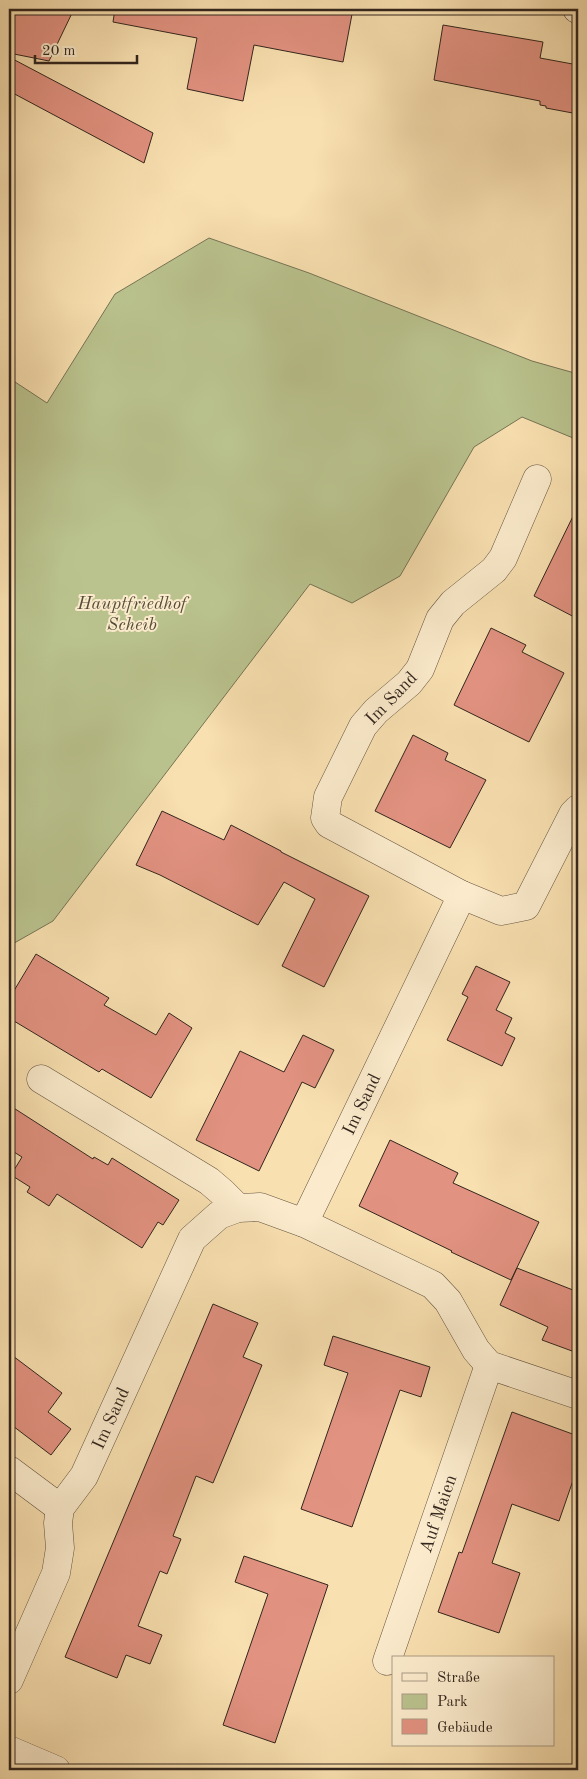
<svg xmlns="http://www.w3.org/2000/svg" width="587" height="1779" font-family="'Old Standard TT',serif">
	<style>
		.green { fill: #bac38e; stroke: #767456 }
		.building { fill: #e29281; stroke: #32251d }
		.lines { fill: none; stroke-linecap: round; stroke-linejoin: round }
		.street-casing { stroke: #645442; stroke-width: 29 }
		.secondary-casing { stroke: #32251d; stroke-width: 29 }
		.street { stroke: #fbebcc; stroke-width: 28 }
		.secondary { stroke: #fbebcc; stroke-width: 28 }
		.labels { text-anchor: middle; stroke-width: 4; stroke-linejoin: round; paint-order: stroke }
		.park-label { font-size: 18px; font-style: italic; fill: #544c39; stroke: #fbebcc }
		.street-label { font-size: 18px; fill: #32251d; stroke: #fbebcc }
	</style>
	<rect width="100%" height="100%" fill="#f9e0b0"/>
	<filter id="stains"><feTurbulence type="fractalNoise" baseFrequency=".004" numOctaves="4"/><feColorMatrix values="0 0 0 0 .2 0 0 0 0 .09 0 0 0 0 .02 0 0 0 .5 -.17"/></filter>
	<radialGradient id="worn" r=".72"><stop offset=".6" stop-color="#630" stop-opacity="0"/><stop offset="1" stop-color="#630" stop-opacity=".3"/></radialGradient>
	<path class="green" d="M209,238l100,35 223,88 46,13v66l-56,-23 -48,30 -74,129 -48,27 -42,-19 -257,337 -44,25v-568l38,25 68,-109z"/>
	<path class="building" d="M9,9h65l-25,52 -40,-8z
		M115,9h238l-10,53 -89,-17 -11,56 -56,-12 10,-51 -84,-16z
		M443,25l100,17 -3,16 38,7v49l-32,-6v-2l-6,-1v-4l-106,-21z
		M9,57l144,76 -9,30 -135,-72z
		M578,506v113l-44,-23z
		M491,628l35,17 -4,7 42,21 -35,69 -75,-37z
		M413,735l35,18 -3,7 41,20 -36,68 -75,-37z
		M162,811l62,29 7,-15 50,26v1l88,44 -45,91 -42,-21 33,-67 -31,-17 -26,43 -98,-50 -24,-10z
		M36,954l73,44 -5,7 52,30 13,-22 23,15 -41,70 -49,-29 -3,3 -90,-54v-19z
		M476,966l34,16 -14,28 16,8 -7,15 10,5 -13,28 -55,-26 21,-43 -6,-3z
		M303,1035l31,15 -19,38 -13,-6 -43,89 -63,-31 44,-89 44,21z
		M9,1105l84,54 1,-2 14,8 4,-7 67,42 -16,25 -5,-3 -16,26 -85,-54 -8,12 -22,-14 3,-5 -19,-12 11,-18 -13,-8z
		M390,1140l68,33 -5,10 86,39 -28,58 -60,-28 1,-1 -93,-45z
		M517,1268l61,24v42l-6,17 -30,-11 6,-13 -48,-22z
		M213,1304l45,19 -15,34 19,8 -49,118 -17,-7 -23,60 8,3 -14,35 -7,-3 -22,55 24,9 -12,29 -24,-9 -9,23 -52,-21z
		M333,1336l97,31 -9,30 -21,-7 -48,137 -51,-18 47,-136 -24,-8z
		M9,1353l53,40 -14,19 23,17 -20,26 -42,-32z
		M512,1412l66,24v30l-19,55 -47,-17 -20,59 28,10 -21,60 -61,-21 21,-60 3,1z
		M244,1556l84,29 -53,158 -52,-18 45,-131 -33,-12z"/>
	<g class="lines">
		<defs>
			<g id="street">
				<path d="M537,479l-34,79 -9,12 -41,33 -13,16 -20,50 -11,14 -33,28 -13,15 -35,71 -3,21 4,6 133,71 39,16 25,-5 47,-92 5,-5"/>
				<path d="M41,1079l168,102 14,12 15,15"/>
				<path id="s1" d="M304,1223l158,-328"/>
				<path d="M9,1470l51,38"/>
				<path id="s2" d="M387,1661l102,-296"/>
				<path id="s3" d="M9,1680l47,-107 4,-25 -2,-25 2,-15 24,-32 108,-237 27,-24 19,-7 22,-1 44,16 129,62 15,16 28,49 13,15 89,30"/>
				<path d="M9,1750l47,20"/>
			</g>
			<path id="secondary" d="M577,9h1"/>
		</defs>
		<use href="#street" class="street-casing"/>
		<use href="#secondary" class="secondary-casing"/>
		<use href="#street" class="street"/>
		<use href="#secondary" class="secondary"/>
	</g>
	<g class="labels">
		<g class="park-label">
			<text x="132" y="609">Hauptfriedhof<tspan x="132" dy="21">Scheib</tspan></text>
		</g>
		<g class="street-label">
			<text transform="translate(391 698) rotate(-46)" y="6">Im Sand</text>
			<text dy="6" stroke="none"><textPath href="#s1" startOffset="132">Im Sand</textPath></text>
			<text dy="6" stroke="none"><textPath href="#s3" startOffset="286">Im Sand</textPath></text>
			<text dy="6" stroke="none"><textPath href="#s2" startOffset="156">Auf Maien</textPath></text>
		</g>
	</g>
	<rect width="587" height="1779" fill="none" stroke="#f9e0b0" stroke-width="30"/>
	<rect x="10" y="10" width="567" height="1759" fill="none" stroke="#32251d" stroke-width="2.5"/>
	<rect x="15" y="15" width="557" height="1749" fill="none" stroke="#32251d"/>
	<rect x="392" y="1656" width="162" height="90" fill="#fbebcc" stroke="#ab9c86"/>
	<rect x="402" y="1673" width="25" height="8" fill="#fbebcc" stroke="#ab9c86"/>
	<text x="437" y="1682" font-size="15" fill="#32251d">Straße</text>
	<rect x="402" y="1694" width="25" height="15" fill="#bac38e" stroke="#ab9c86"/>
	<text x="437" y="1706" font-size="15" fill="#32251d">Park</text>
	<rect x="402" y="1719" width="25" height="15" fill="#e29281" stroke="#ab9c86"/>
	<text x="437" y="1732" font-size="15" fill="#32251d">Gebäude</text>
	<path d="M35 55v8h102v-8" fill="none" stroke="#32251d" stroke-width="2.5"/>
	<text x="42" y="55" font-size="15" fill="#32251d" stroke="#fbebcc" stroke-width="4" paint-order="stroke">20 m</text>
	<rect width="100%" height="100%" filter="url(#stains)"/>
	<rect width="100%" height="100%" fill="url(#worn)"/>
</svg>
